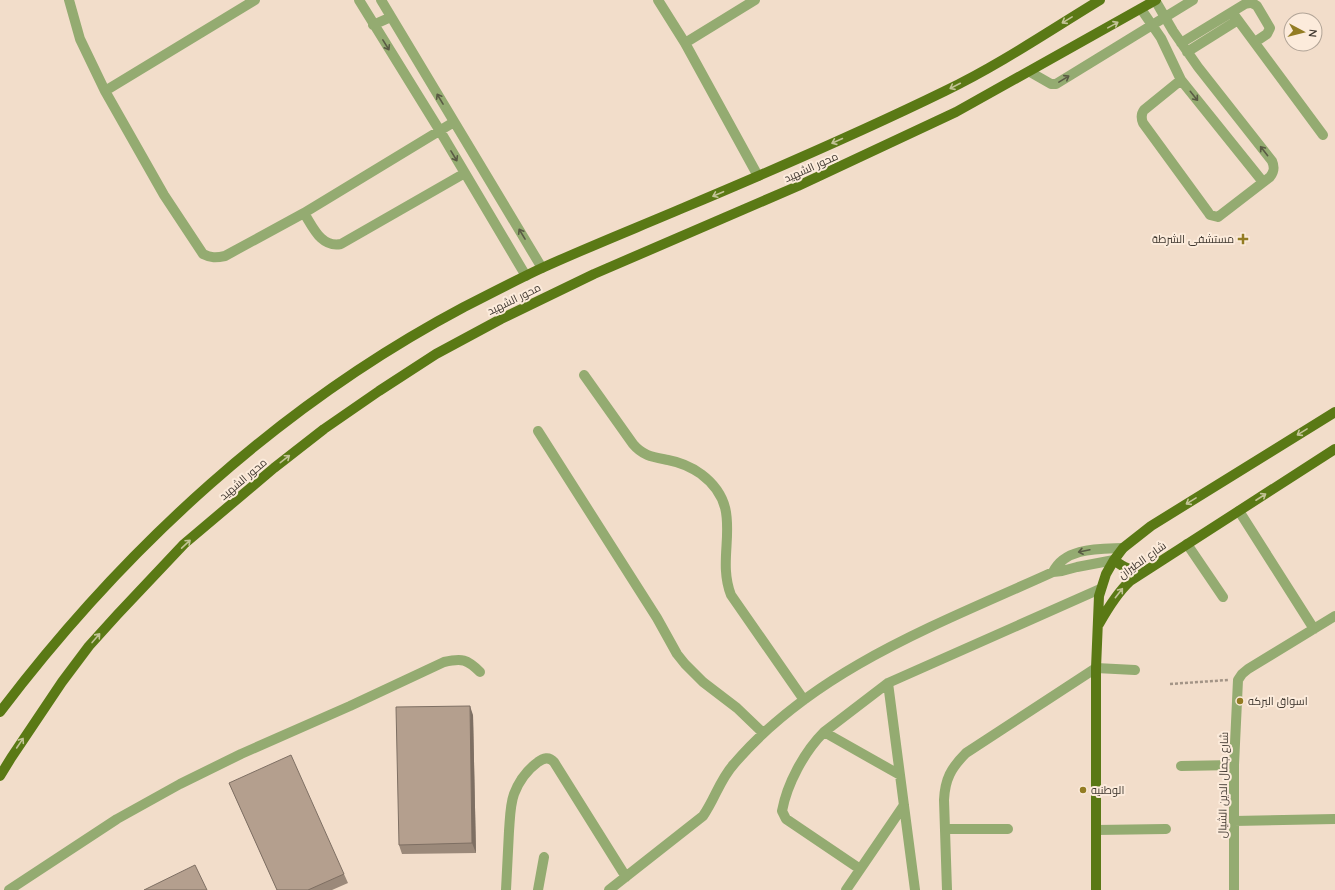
<svg xmlns="http://www.w3.org/2000/svg" width="1335" height="890" font-family="Quicksand,Cairo,sans-serif">
	<style>
		.lines { fill: none; stroke-linecap: round; stroke-linejoin: round }
		.path { stroke: #a39486; stroke-width: 2.5; stroke-dasharray: 3 2; stroke-linecap: butt }
		.minor { stroke: #94ab71; stroke-width: 10 }
		.major { stroke: #5a7915; stroke-width: 10 }
		.wall { fill: #9b897a }
		.shaded-wall { fill: #7e6f63 }
		.building { fill: #b49f8e; stroke: #7e6f63 }
		.oneway { stroke: #c3c396 }
		.oneway2 { stroke: #5a5b44 }
		.poi-dot { fill: #937c23; stroke: #fcebdb; stroke-width: 1.5 }
		.labels { text-anchor: middle; stroke-width: 4; stroke-linejoin: round; paint-order: stroke }
		.street-label { font-size: 11px; fill: #413931; stroke: #fcebdb }
		.poi-label { font-size: 11px; fill: #413931; stroke: #fcebdb; text-anchor: start }
	</style>
	<rect width="100%" height="100%" fill="#f2ddca"/>
	<g class="lines">
		<path class="path" d="M1170,684l58,-4"/>
		<path class="minor" d="M69,0l11,39 25,52 59,104 39,59c8,4 13,4 22,2l79,-43 150,-91
			M359,0l81,131 86,145
			M381,0l161,268
			M658,0l27,43 73,133
			M1155,0l18,31 25,36 74,94c3,7 2,11 -2,16l-52,40 -8,-2 -2,-3 -65,-89c-2,-5 -2,-9 1,-13l37,-30
			M1141,9l20,29 20,42 82,102
			M1232,12l91,123
			M373,25l18,-8
			M685,43l70,-43
			M1181,43l64,-39c5,-1 7,-2 12,2l13,22 -3,6 -12,8
			M1187,52l51,-32
			M1030,72l21,12h5l137,-84
			M105,91l150,-91
			M304,213c9,14 17,35 37,31l124,-71
			M584,375l49,69c10,12 20,13 35,16 11,2 23,7 33,14 47,35 13,78 30,121l73,105
			M538,431l119,187 20,36 8,10 18,18 34,26 26,25
			M1239,511l75,118
			M1187,544l36,53
			M1053,572c12,-25 47,-23 70,-24
			M888,683l27,207
			M824,732l76,43
			M1181,766l53,-1
			M1234,821l101,-2
			M945,829h63
			M1096,830l70,-1
			M860,869l-74,-50 -4,-8c5,-27 22,-59 42,-79l64,-49 212,-94
			M9,890l108,-71 63,-35 61,-30 109,-48 94,-44c18,-4 23,-3 36,10
			M506,890c1,-20 2,-39 3,-59 1,-12 1,-26 5,-37 5,-13 13,-24 24,-32 5,-4 11,-6 16,0l72,115
			M538,890l6,-33
			M609,890l94,-74c12,-17 17,-37 31,-52 82,-96 207,-141 319,-192l9,-1 15,-4 37,-7
			M846,890l58,-85
			M947,890l-3,-90c1,-21 7,-32 22,-47l130,-85 39,2
			M1234,890v-125l4,-85 4,-6 6,-5 87,-53"/>
		<path class="major" d="M1114,560c10,8 18,11 31,11
			M1099,624c9,-16 18,-31 31,-43l205,-132
			M0,712c125,-165 281,-308 464,-405 26,-13 52,-27 78,-39 46,-21 94,-40 141,-60 88,-37 176,-75 262,-117 54,-26 104,-60 155,-91
			M0,776l11,-18 51,-76 27,-36 28,-31 67,-71 90,-76 50,-39 55,-38 57,-37 65,-35 93,-45 204,-88 158,-74 200,-112
			M1096,890v-222l3,-72 7,-22 8,-14 9,-12 28,-22 184,-114"/>
	</g>
	<path class="wall" d="M473,715l3,138 -74,1 -3,-9z
		M229,783l115,91 4,9 -16,7h-55l-44,-98z"/>
	<path class="shaded-wall" d="M470,706l3,9 3,138 -4,-10z"/>
	<path class="building" d="M470,706l2,137 -73,2 -3,-138z
		M291,755l53,119 -36,16h-31l-48,-107z
		M195,865l12,25h-63z"/>
	<defs><path id="oneway-shaft" d="M-6 0H5M1.5-3L5.5 0L1.5 3" fill="none" stroke-width="1.6" stroke-linecap="round" stroke-linejoin="round"/></defs>
	<g class="oneway">
		<use href="#oneway-shaft" transform="translate(1067 20) rotate(149)"/>
		<use href="#oneway-shaft" transform="translate(1113 25) rotate(-29)"/>
		<use href="#oneway-shaft" transform="translate(955 86) rotate(153)"/>
		<use href="#oneway-shaft" transform="translate(837 141) rotate(156)"/>
		<use href="#oneway-shaft" transform="translate(718 194) rotate(157)"/>
		<use href="#oneway-shaft" transform="translate(1302 432) rotate(148)"/>
		<use href="#oneway-shaft" transform="translate(285 459) rotate(-38)"/>
		<use href="#oneway-shaft" transform="translate(1261 497) rotate(-33)"/>
		<use href="#oneway-shaft" transform="translate(1191 501) rotate(148)"/>
		<use href="#oneway-shaft" transform="translate(186 544) rotate(-43)"/>
		<use href="#oneway-shaft" transform="translate(1119 593) rotate(-52)"/>
		<use href="#oneway-shaft" transform="translate(96 638) rotate(-49)"/>
		<use href="#oneway-shaft" transform="translate(20 743) rotate(-56)"/>
	</g>
	<g class="oneway2">
		<use href="#oneway-shaft" transform="translate(386 45) rotate(58)"/>
		<use href="#oneway-shaft" transform="translate(1064 79) rotate(-31)"/>
		<use href="#oneway-shaft" transform="translate(1194 96) rotate(51)"/>
		<use href="#oneway-shaft" transform="translate(440 99) rotate(-121)"/>
		<use href="#oneway-shaft" transform="translate(1264 151) rotate(-128)"/>
		<use href="#oneway-shaft" transform="translate(454 156) rotate(59)"/>
		<use href="#oneway-shaft" transform="translate(522 234) rotate(-121)"/>
		<use href="#oneway-shaft" transform="translate(1084 551) rotate(168)"/>
	</g>
	<g class="poi-dot">
		<path d="M1241 233h4v4h4v4h-4v4h-4v-4h-4v-4h4z"/>
		<circle cx="1240" cy="701" r="4"/>
		<circle cx="1083" cy="790" r="4"/>
	</g>
	<g class="labels">
		<g class="street-label">
			<text transform="translate(811 167) rotate(-24)" y="4">محور الشهيد</text>
			<text transform="translate(514 299) rotate(-26)" y="4">محور الشهيد</text>
			<text transform="translate(243 479) rotate(-40)" y="4">محور الشهيد</text>
			<text transform="translate(1142 560) rotate(-35)" y="4">شارع الطيران</text>
			<text transform="translate(1223 785) rotate(-89)" y="4">شارع جمال الدين الشيال</text>
		</g>
		<g class="poi-label">
			<text x="1234" y="243" text-anchor="end">مستشفى الشرطة</text>
			<text x="1248" y="705">اسواق البركه</text>
			<text x="1091" y="794">الوطنيه</text>
		</g>
	</g>
	<g transform="translate(1303 32) rotate(97)"><circle r="19" fill="#fcebdb" stroke="#b1a497"/>
	<path d="M0-3L7 15L0 10L-7 15Z" fill="#937c23"/>
	<text y="-6" font-size="11" font-weight="bold" text-anchor="middle" fill="#413931">N</text>
	</g>
</svg>
